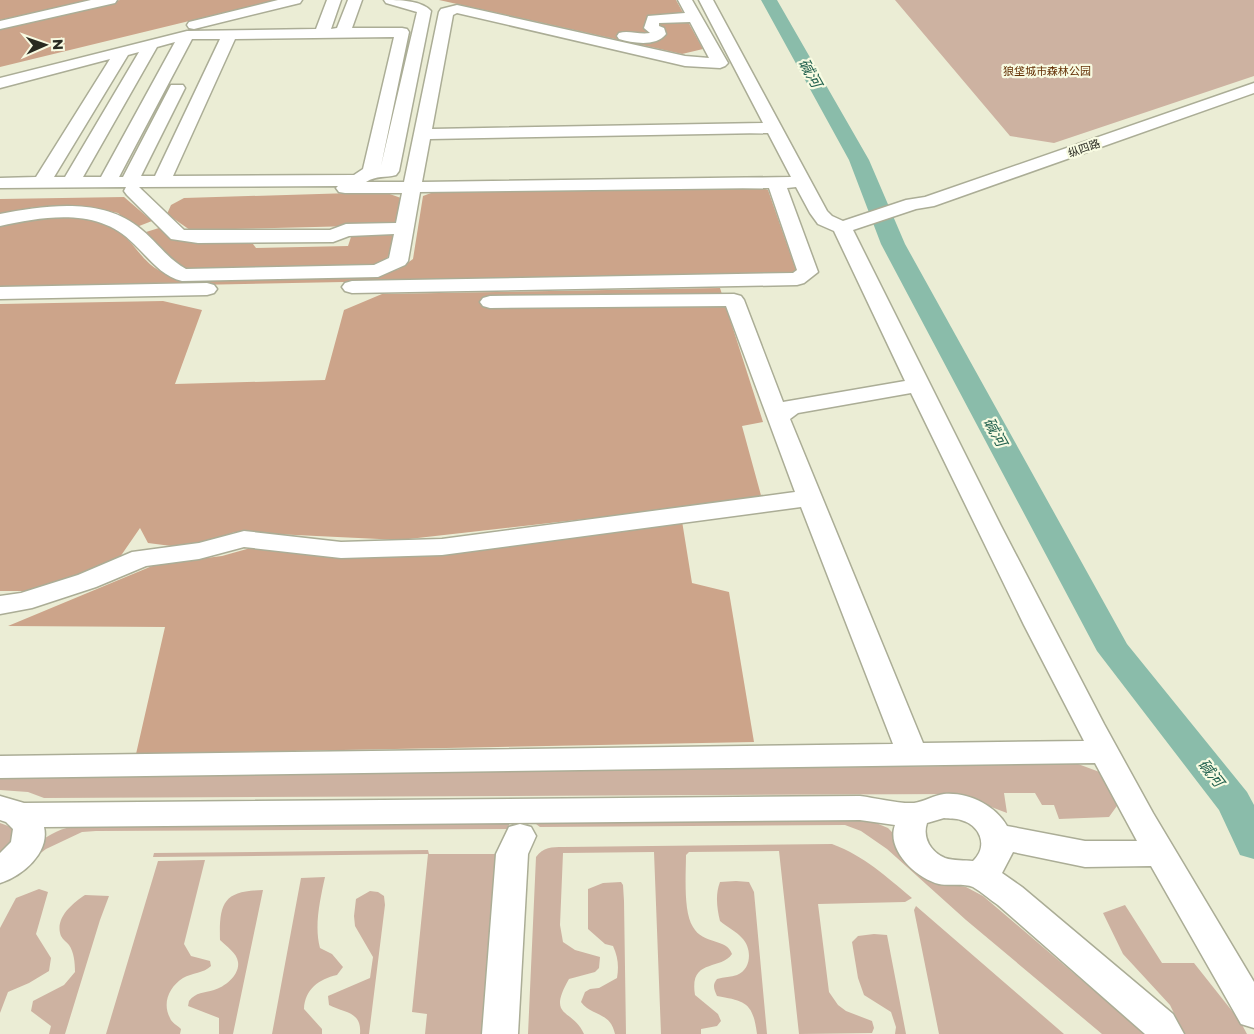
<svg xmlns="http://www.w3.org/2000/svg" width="1254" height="1034" font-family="Montserrat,'Noto Sans SC',sans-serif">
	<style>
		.green { fill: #cdb2a1 }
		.forest { fill: #cca48a }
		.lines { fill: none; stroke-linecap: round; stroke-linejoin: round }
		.river { fill: #8abcaa; fill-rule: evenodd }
		.minor-casing { stroke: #abad96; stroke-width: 3 }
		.minor { fill: #fff; fill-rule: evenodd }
		.labels { text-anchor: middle; stroke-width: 4.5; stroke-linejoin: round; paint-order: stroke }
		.far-park-label { font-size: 11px; fill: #643106; stroke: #f8fbe2 }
		.far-street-label { font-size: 11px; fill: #292a21; stroke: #f8fbe2 }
		.water-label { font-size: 15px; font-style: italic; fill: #23624f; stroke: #f8fbe2 }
	</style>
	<rect width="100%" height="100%" fill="#ebedd5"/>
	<path class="green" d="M895,0h359v76l-200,67 -44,-7z
		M1052,760l26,4 27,10 14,29 -10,14 -50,2 -5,-14h-12l-7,-12h-31l3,20 -50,-19 -913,4 -16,-6 -28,-2v-12l948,-12z
		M510,820l-2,9 -412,2 -14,1 -36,17 -46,35v-5c21,-19 43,-48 72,-52z
		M859,820l17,3 12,5 54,55 24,4 17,9 162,138h-43l-136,-114 -79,-71 -26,-18 -16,-6 -305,2 -4,-3 5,-3z
		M0,823l11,4 4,9 -15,23z
		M832,844c34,13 52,31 80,54l-7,4 -87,2 11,88 9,13 8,6 26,10 2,7 -2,5 -73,1 -20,-183 -90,1 -3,3c0,19 -3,56 7,72 10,18 34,11 39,27 -12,17 -43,4 -37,41l23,19 3,7 -4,5 -16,3v5h-40l-7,-182 -91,1 -3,72 3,17 12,8 25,7 -1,11 -4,4 -26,7c-23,40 4,29 15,55h-56l8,-177c7,-10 16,-10 27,-10z
		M428,850l1,4h71l-13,180h-62l2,-20 -15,-2 16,-158 -275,3 1,-4z
		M205,860l-21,84 7,12 19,5 1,5c-7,7 -19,7 -28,12 -14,9 -21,25 -13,40 1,4 8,8 11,11l-1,5h-74l52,-173z
		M325,877c-5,23 -11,49 -5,71l12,6 11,13 -6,8c-18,4 -32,14 -33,34l18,20v5h-50l29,-156z
		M736,881l13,1 5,10 13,142h-10c-4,-31 -11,-33 -40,-38 -3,-7 -5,-11 0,-17 7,-2 14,-2 20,-4 15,-6 15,-27 5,-37 -6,-7 -15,-11 -22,-17 -3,-13 -5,-26 0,-39z
		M621,882l2,3 1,16 2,133h-11c-5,-23 -23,-17 -34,-32l4,-10 5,-3 9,-1 18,-10c2,-12 1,-21 -4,-32l-8,-2 -17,-15v-40l15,-6z
		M39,889l9,3 -12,42 15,24 -2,13 -20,12 -21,9 -8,21v-85l16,-30z
		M263,890l-30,144h-14v-16l-31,-12 1,-5c7,-9 15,-8 25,-11 11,-3 26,-15 24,-28 -1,-9 -12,-16 -18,-22 -1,-38 4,-49 43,-50z
		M370,891l8,1 6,4 1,9 -16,129h-9c2,-23 -16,-21 -31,-29l-1,-9 42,-18 3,-21 -18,-31 -1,-10 2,-17z
		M85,895l24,1 -9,24 -35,114h-16l2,-8 -20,-15 2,-10 31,-16 11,-13c0,-9 -1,-20 -6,-27 -2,-3 -6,-5 -8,-9 -7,-18 12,-33 24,-41z
		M1125,905l37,58h32l46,58 7,13h-63l-14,-29 -47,-51 -20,-41z
		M916,906l148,128h-125l-25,-124z
		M874,934l13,1 19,99h-11l1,-7 -5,-15 -27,-17 -6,-17 -6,-36 6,-6z"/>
	<path class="forest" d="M0,0h91l-91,20z
		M120,0h156l-276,67v-40z
		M439,0h237l27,49 -21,5z
		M760,187l8,3 28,80 -5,3 -791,16v-64c28,-7 86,-18 112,0 29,21 30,47 71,53l199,-4 17,-5 14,-10 10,-63 8,-3z
		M384,192l17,6 -6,27 -205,5 -23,-16 4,-9 13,-7z
		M124,197l28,24 -18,7 -16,-15 -33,-7 -50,1 -35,7v-15z
		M159,228l13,7 78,5 6,8 92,-2 4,-12 42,-2c-5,25 -1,28 -28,35l-183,3 -37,-38z
		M720,288l43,134 -21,4 20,73 -362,41 -165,-8 -48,16 -39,-5 -8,-15 -20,29 -46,24 -45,10h-29v-287l163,-3 39,9 -27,74 150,-4 19,-70 38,-16z
		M682,521l10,62 37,9 25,150 -618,12 29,-127 -157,-1 149,-62 65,-8 32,-9 99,11 95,-5z"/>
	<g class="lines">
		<path class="river" d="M761,0h16l92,160 36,84 222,400 120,148 7,13v54l-14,-4 -21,-45 -122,-159 -216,-407 -32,-84z"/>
		<defs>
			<path id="minor" d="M91,0h26l-2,3 -115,26v-8z
				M278,0h24l-2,3 -106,26 -5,-1 -2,-3 2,-3z
				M327,0h14l-10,29 6,-1 11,-28h14l-10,28h50l5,1 2,3 -28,134 36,-154 -31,-9 -2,-3c15,0 37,0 47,11l-32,160 -3,4c-11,3 -19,0 -30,7h38l35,-170 2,-3 16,-4 228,51 24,2 -19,-36 -31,1v3l5,2 2,6c-10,13 -33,9 -47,5l-2,-3 2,-3c10,-3 20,2 31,0l-6,-5 4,-12 37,-3 -7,-13h14l36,63 -3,3 -5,2 -35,-2 -228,-53 -4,2 -21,114 331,-6 -64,-123h14l114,211 5,5 11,5 63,-21 19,-3 329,-114v10l-320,113 -18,3 -63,21 148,296 103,198 49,89 101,169v46l-13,-4 -90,-158 -66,1 -72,-15 -11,21 20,14 151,127 11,20h-39l-147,-129c-8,-5 -16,-13 -25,-18 -9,-4 -24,-1 -34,-3 -23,-6 -53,-34 -44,-59l-35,-5 -816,7c6,26 -22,49 -44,56v-30l11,-11 2,-13 -7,-7 -6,-2v-24l24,7 836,-7c16,2 39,8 54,7 10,-1 20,-8 30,-9 24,-2 51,11 63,32l78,15h52l-42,-78 -1095,15v-22l893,-12 -92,-237 -359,48 -101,3 -97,-11 -45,12 -53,7 -50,21 -64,21 -32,6v-18l21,-3 57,-18 54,-23 67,-9 45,-12 97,11 101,-3 353,-47 -69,-186 -236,2 -7,-2 -3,-4 3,-4 7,-2 244,-2 7,2 3,4 39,102 122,-21 -71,-150 -16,-7 -8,-11 -14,-26 -9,1 31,84 -14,11 -7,2 -445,8 -7,-2 -3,-4 3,-4 7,-2 441,-8 4,-3 -28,-82 -349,4 -12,69 -3,4 -27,12 -196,4c-21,-5 -33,-23 -48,-37 -35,-37 -89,-28 -134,-18v-12c43,-8 99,-17 137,12 18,13 29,32 49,43l188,-4 15,-7 5,-24 -45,2 -16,6 -135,1 -27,-4 -44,-44 -3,-4 2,-4 -126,1v-10l36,-1 74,-118 -110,29v-10l187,-47 129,-2zM394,37l-31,132 -9,6 -181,1 62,-137zM192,39h28l-65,137h-14l44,-88 -2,-3h-12l-48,92h-4zM175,42l-74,135h-18l74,-130zM139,52l-74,125h-11l74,-122zM768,133l23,44 -369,5 8,-43zM338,186l-2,2 3,4 6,1h57l-6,30 -50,1 -16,6h-146l-45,-43zM911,393l113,232 60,116 -161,2 -133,-324 8,-6zM944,818c5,1 12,0 17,2 19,5 28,26 12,41 -8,-1 -20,0 -28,-3 -14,-6 -23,-20 -18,-35z
				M207,283l7,2 3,4 -3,4 -7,2 -207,4v-12z
				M520,824l11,3 5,9 -8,18 -10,180h-36l14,-180 13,-27z"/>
		</defs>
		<use href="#minor" class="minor-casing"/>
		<use href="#minor" class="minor"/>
	</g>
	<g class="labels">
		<g class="far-park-label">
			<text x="1047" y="75">狼垡城市森林公园</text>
		</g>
		<g class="far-street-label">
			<text transform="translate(1084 148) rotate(-19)" y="4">纵四路</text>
		</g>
		<g class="water-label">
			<text transform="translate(810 73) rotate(61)" y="5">碱河</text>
			<text transform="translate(995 432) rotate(61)" y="5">碱河</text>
			<text transform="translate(1211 773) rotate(52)" y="5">碱河</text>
		</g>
	</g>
	<g transform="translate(45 45) rotate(88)" stroke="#f8fbe2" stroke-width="4" paint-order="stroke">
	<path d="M0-4L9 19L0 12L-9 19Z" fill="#292a21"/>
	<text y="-8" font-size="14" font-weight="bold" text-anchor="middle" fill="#292a21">N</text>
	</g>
</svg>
